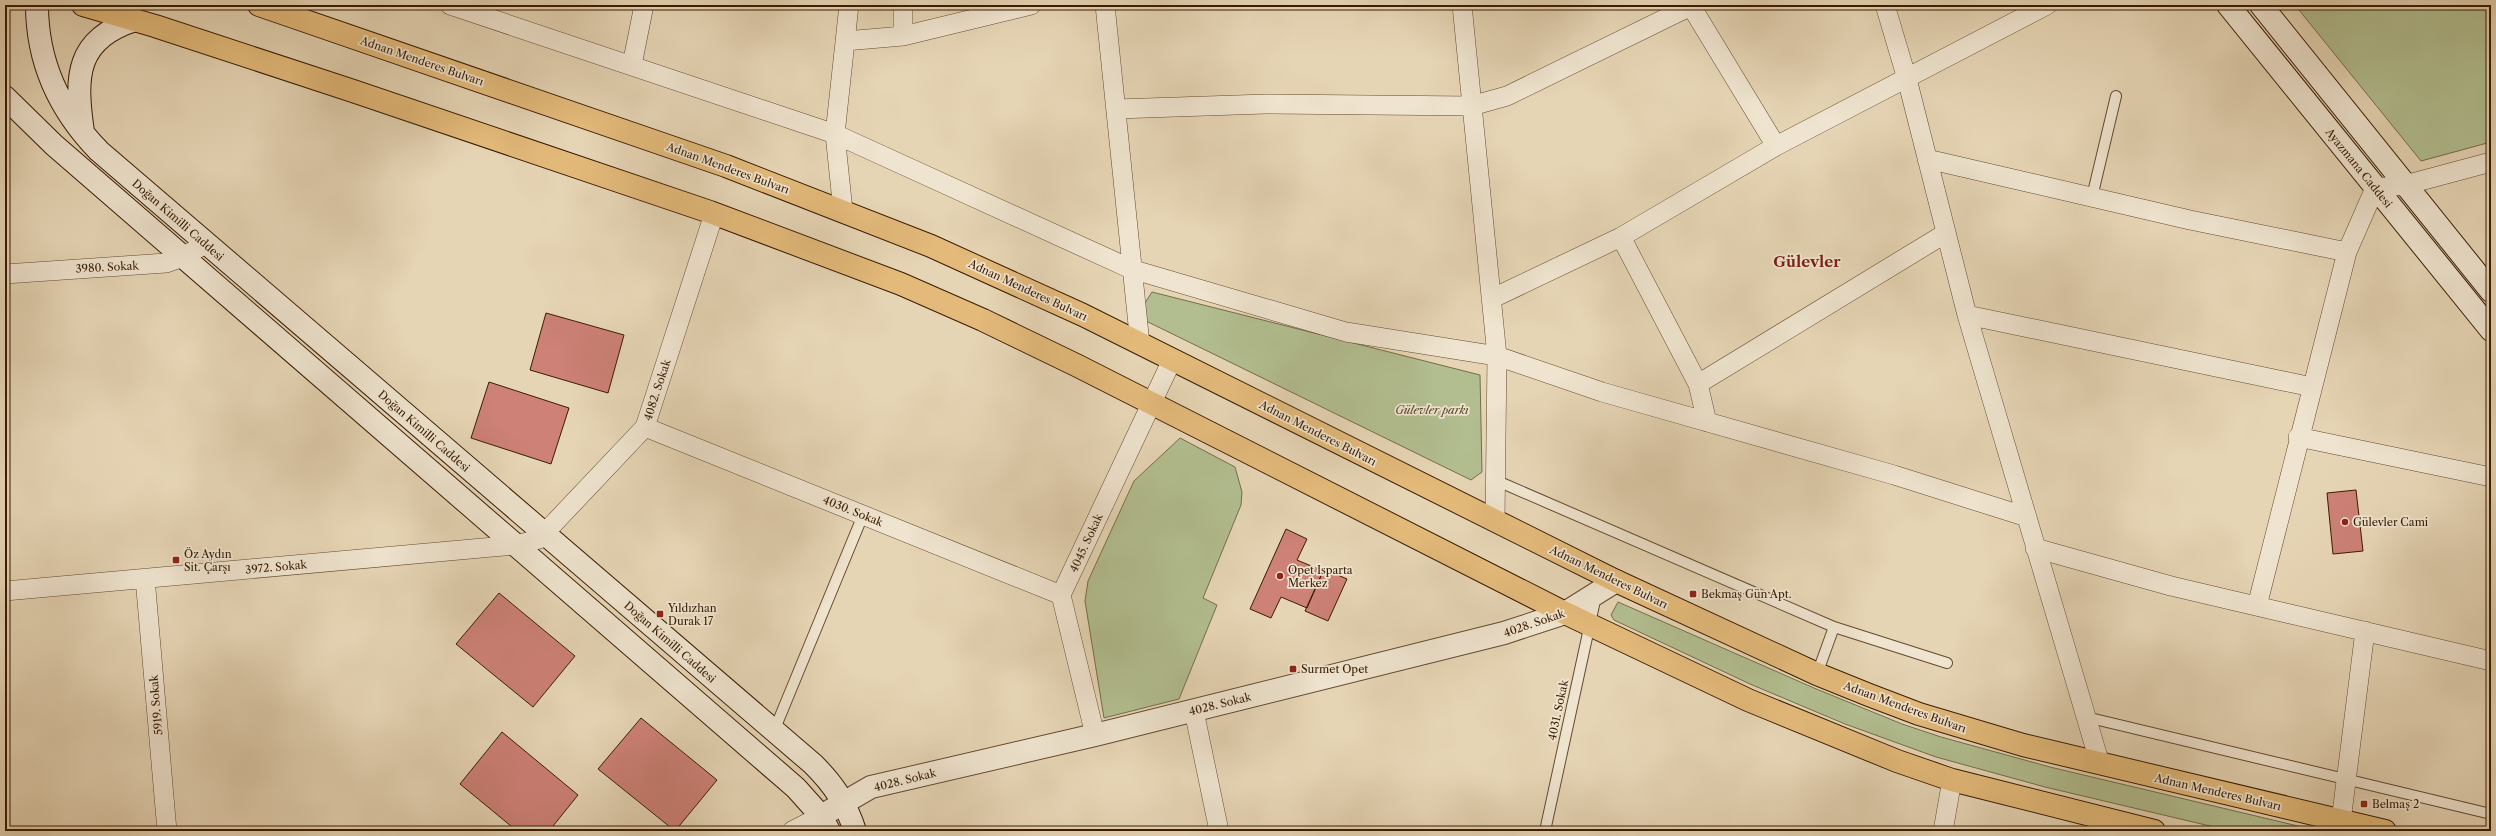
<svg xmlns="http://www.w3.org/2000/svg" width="2496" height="836" font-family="'Libre Caslon Text',serif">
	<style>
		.green { fill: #b2be90; stroke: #766d49 }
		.building { fill: #cd8177; stroke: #391c02 }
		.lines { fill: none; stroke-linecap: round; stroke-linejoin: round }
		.service-casing { stroke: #644a2f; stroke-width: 12 }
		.minor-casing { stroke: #644a2f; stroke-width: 20 }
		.tertiary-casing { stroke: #644a2f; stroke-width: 24 }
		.secondary-casing { stroke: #391c02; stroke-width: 24 }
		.primary-casing { stroke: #391c02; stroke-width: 24 }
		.service { stroke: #efe4cf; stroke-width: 10 }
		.minor { stroke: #efe4cf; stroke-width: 19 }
		.tertiary { stroke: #efe4cf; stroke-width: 22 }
		.secondary { stroke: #efe4cf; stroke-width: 22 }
		.primary { stroke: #e3ba7a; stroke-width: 22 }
		.poi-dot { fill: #8f2418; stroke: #efe4cf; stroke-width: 1.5 }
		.labels { text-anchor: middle; stroke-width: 3.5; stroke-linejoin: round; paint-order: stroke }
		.street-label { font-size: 11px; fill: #391c02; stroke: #efe4cf }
		.park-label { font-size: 11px; font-style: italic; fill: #574426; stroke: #efe4cf }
		.poi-label { font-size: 11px; fill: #391c02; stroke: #efe4cf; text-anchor: start }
		.district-label { font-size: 15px; font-weight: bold; fill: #7a1f14; stroke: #efe4cf }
	</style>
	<rect width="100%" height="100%" fill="#e6d5b5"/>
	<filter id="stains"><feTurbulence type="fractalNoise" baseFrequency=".005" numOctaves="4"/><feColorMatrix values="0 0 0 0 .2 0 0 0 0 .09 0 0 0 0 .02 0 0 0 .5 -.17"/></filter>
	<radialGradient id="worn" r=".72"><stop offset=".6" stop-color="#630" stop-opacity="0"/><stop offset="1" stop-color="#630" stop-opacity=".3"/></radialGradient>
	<path class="green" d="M2295,5h196v137l-70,19z
		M1152,292l328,83 2,97 -11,8 -325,-159 -1,-18z
		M1180,438l55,29 7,25 -1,13 -38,93 14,7 -38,94 -75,19 -19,-117 3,-20 46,-100z
		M1618,602l196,86 88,36 39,13 109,30 269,64h-88l-186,-44 -109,-30 -91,-33 -95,-40 -136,-64 -3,-5z"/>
	<path class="building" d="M546,313l78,22 -16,58 -78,-23z
		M489,382l80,26 -18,56 -80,-26z
		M2356,490l7,61 -30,3 -6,-61z
		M1286,529l21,10 -10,21 26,11 -16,37 -26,-11 -10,21 -21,-9z
		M1324,569l23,10 -19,42 -23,-10z
		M499,593l76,63 -42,51 -77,-63z
		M641,718l76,62 -42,51 -77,-62z
		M502,732l76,63 -29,36h-32l-57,-47z"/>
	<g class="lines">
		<defs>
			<path id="service" d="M2092,197l24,-101
				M1495,480l339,147
				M1817,674l17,-47 113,36
				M2086,717l405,97
				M774,731l89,-216
				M1545,831l51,-235"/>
			<path id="minor" d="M450,5l385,129 296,135 215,63 151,24 105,36 292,83 133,42
				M1105,5l35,339
				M1462,5l35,351 -2,165
				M1885,5l22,74 60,236 133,449
				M1691,6l85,140
				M903,36v-31
				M845,41l58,-5 128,-31
				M632,65l12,-60
				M1116,109l150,-5 205,2 36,-10 186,-91
				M1927,159l263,61 157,32 -90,354
				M843,211l-8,-77 14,-129
				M1621,237l155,-91 271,-141
				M2347,252l28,-64 30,-3 86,-23
				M5,274l161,-11 17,-6 22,-13
				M1491,299l130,-62 77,147 9,38
				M1967,315l345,72
				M1698,384l248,-151
				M645,427l416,168
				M2298,437l193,40
				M2035,548l136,38 320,75
				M145,578l22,253
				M5,591l511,-46 23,-6 106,-112 69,-213
				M1194,711l25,120
				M1095,735l-34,-140 111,-235
				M2341,821l24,-190
				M792,831l29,-15
				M1943,831l9,-51"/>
			<path id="tertiary" d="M821,816l50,-29 224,-52 409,-102 61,-20 51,-32"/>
			<path id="secondary" d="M37,5c0,58 22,105 62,146l714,613c21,21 33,39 42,67
				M2228,5l263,325
				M2261,5l230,286
				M5,97l49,48 742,643 25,28 8,15
				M83,132c-8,-55 -8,-93 52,-112"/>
			<path id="primary" d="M83,5l72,21 198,65 357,121 191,72 82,36 95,46 487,247 183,87 149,61 55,19 202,51
				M259,5l467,161 205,80 152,69 533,266 201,93 52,21 50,19 104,31 362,86"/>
		</defs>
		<use href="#service" class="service-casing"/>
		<use href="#minor" class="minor-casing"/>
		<use href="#tertiary" class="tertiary-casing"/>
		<use href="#secondary" class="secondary-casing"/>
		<use href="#primary" class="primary-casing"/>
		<use href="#service" class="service"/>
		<use href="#minor" class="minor"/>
		<use href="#tertiary" class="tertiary"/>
		<use href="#secondary" class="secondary"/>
		<use href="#primary" class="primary"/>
	</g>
	<g class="poi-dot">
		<circle cx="2345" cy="522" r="4"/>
		<rect x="172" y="556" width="8" height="8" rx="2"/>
		<circle cx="1280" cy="576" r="4"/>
		<rect x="1689" y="590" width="8" height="8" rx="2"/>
		<rect x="656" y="610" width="8" height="8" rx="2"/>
		<rect x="1289" y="665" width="8" height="8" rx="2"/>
		<rect x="2360" y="800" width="8" height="8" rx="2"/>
	</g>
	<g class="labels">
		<g class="street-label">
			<text transform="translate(422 61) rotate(19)" y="4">Adnan Menderes Bulvarı</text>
			<text transform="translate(728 168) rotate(20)" y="4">Adnan Menderes Bulvarı</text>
			<text transform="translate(2359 168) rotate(51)" y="4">Ayazmana Caddesi</text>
			<text transform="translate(178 220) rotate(41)" y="4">Doğan Kimilli Caddesi</text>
			<text transform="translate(107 267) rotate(-3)" y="4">3980. Sokak</text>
			<text transform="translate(1028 290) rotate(25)" y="4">Adnan Menderes Bulvarı</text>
			<text transform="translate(657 390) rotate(-72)" y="4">4082. Sokak</text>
			<text transform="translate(424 431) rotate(41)" y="4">Doğan Kimilli Caddesi</text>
			<text transform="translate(1318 433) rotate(27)" y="4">Adnan Menderes Bulvarı</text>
			<text transform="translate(853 511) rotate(22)" y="4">4030. Sokak</text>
			<text transform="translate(1086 543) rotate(-65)" y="4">4045. Sokak</text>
			<text transform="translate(276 567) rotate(-5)" y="4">3972. Sokak</text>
			<text transform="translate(1609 577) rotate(26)" y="4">Adnan Menderes Bulvarı</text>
			<text transform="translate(1534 623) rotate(-19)" y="4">4028. Sokak</text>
			<text transform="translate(670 642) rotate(41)" y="4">Doğan Kimilli Caddesi</text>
			<text transform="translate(1220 704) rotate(-14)" y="4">4028. Sokak</text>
			<text transform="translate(156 705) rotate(-95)" y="4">5919. Sokak</text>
			<text transform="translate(1905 707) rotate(20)" y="4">Adnan Menderes Bulvarı</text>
			<text transform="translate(1558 710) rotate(-78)" y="4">4031. Sokak</text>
			<text transform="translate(905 780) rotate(-14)" y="4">4028. Sokak</text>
			<text transform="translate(2218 792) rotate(13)" y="4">Adnan Menderes Bulvarı</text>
		</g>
		<g class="park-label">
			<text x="1432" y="414">Gülevler parkı</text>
		</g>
		<g class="poi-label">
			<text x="2353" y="526">Gülevler Cami</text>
			<text x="184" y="558">Öz Aydın<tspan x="184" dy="13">Sit. Çarşı</tspan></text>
			<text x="1288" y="574">Opet Isparta<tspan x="1288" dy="13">Merkez</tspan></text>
			<text x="1701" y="598">Bekmaş Gün Apt.</text>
			<text x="668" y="612">Yıldızhan<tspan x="668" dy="13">Durak 17</tspan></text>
			<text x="1301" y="673">Surmet Opet</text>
			<text x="2372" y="808">Belmaş 2</text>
		</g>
		<g class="district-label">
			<text x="1807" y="267">Gülevler</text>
		</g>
	</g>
	<rect width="2496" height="836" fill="none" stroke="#e6d5b5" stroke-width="20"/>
	<rect x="6" y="6" width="2484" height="824" fill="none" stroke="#391c02" stroke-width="2"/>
	<rect x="10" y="10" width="2476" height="816" fill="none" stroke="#391c02"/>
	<rect width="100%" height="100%" filter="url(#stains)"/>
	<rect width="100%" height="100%" fill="url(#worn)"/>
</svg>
